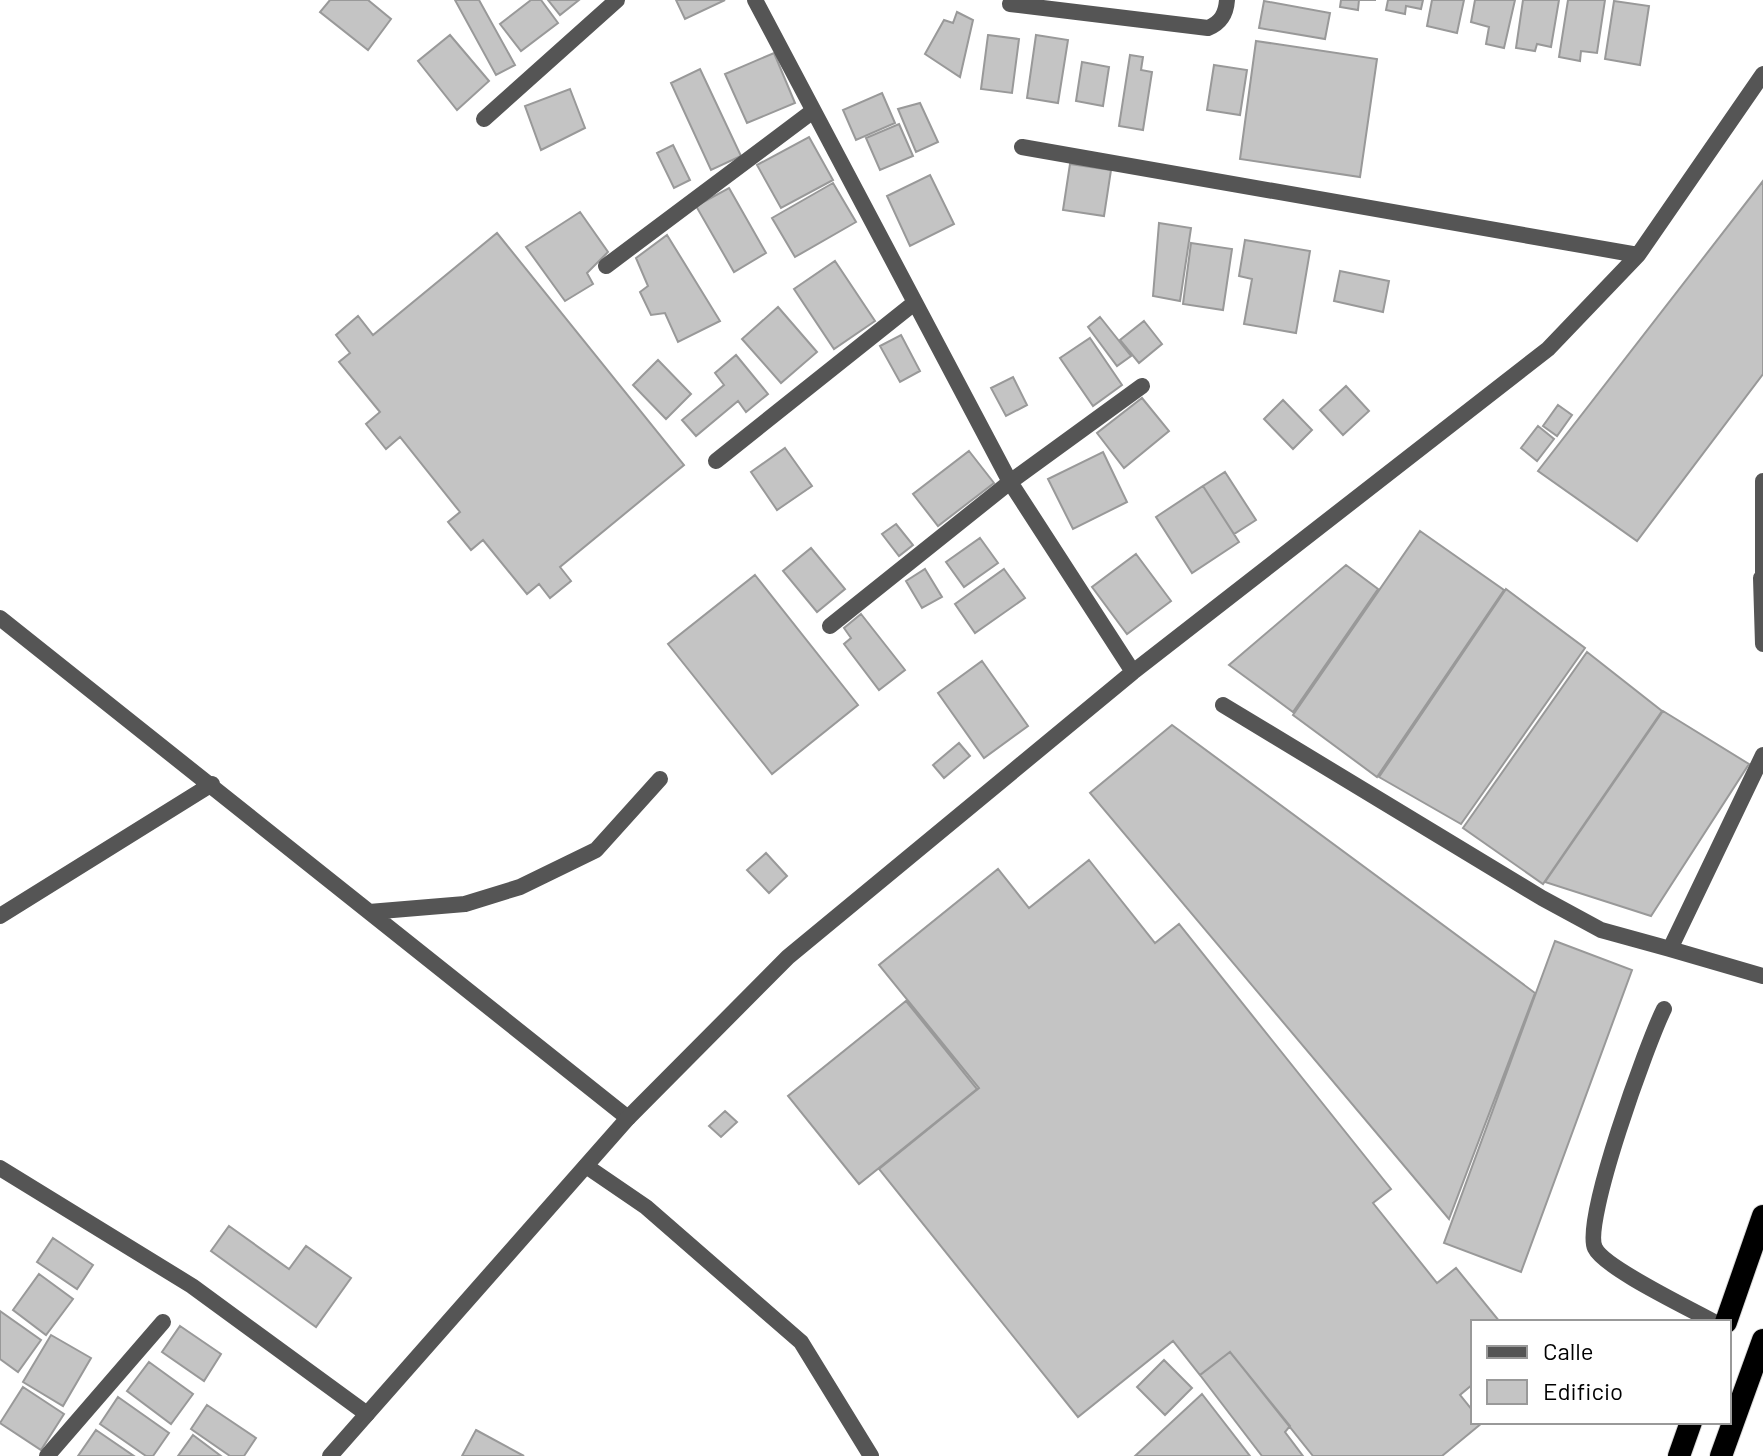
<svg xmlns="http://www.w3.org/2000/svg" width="1763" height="1456" font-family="Barlow,sans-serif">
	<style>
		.building { fill: #c4c4c4; stroke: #999; stroke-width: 2 }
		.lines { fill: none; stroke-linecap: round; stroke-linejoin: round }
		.trunk-casing { stroke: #dbdbdb; stroke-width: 24 }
		.service { stroke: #555; stroke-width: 16 }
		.minor { stroke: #555; stroke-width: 16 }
		.trunk { stroke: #000; stroke-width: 22 }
	</style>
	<rect width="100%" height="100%" fill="#fff"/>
	<path class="building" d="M330,0h38l23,19 -23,31 -48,-38z
		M455,0h24l36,65 -19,10z
		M531,0h10l17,23 -37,28 -21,-27z
		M548,0h31l-19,15z
		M676,0h49l-40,19z
		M1341,0h35h-17l-1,10 -18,-3z
		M1388,0h35l-2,9 -15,-3 -1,8 -19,-4z
		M1432,0h32l-7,33 -30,-7z
		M1475,0h40l-11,48 -18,-4 3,-17 -18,-5z
		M1523,0h36l-8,47 -14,-3 -2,7 -19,-3z
		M1568,0h37l-8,53 -16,-2 -1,10 -21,-4z
		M1264,1l66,12 -5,26 -66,-11z
		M1614,1l35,5 -9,59 -35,-6z
		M957,12l16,8 -13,57 -35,-23 19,-34 9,3z
		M450,35l39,46 -32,29 -39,-49z
		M988,35l31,4 -7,54 -31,-4z
		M1036,35l32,5 -10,63 -31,-5z
		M1256,41l121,18 -17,118 -120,-18z
		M774,53l21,50 -48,20 -22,-49z
		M1130,55l13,2 -2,13 11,2 -9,58 -24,-4z
		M1082,62l27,5 -6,39 -27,-5z
		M1214,65l33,5 -7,45 -33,-5z
		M700,69l41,87 -30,14 -40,-87z
		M570,89l15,39 -44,22 -16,-44z
		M882,93l13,30 -39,17 -13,-30z
		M920,103l18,39 -22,10 -18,-43z
		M899,124l14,32 -33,14 -14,-32z
		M809,137l24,43 -52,28 -24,-43z
		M673,145l17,35 -16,8 -17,-35z
		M1070,164l41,6 -7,46 -41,-6z
		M930,175l24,49 -44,22 -23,-50z
		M1763,181v193l-126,167 -99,-70z
		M833,183l23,39 -61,35 -23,-39z
		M729,188l37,65 -32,19 -38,-66z
		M580,212l28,40 -21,21 6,11 -28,17 -39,-54z
		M1159,223l32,5 -11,73 -27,-5z
		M497,233l187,232 -124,102 11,14 -21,17 -11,-14 -12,10 -44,-54 -12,10 -23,-28 12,-10 -60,-75 -14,12 -20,-25 14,-12 -41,-50 11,-9 -14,-18 22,-19 15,19z
		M667,235l53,86 -42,21 -13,-29 -14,2 -11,-23 8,-6 -12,-28z
		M1245,240l65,11 -14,82 -52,-9 8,-45 -13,-3z
		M1191,243l41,6 -9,61 -40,-6z
		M835,261l40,60 -41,28 -40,-60z
		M1340,271l49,10 -6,31 -49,-11z
		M778,307l39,45 -36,31 -39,-44z
		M1100,317l31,39 -14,10 -29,-39z
		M1144,321l18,23 -23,19 -19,-23z
		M901,335l19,36 -20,11 -20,-36z
		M1090,338l32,47 -29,21 -33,-48z
		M736,355l32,39 -22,18 -8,-11 -42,35 -14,-16 42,-35 -9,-12z
		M658,360l33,34 -25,25 -33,-34z
		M1013,377l14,28 -21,11 -15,-28z
		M1346,386l23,25 -26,24 -23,-25z
		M1142,398l27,33 -45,37 -27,-35z
		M1283,400l29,30 -19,19 -29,-30z
		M1558,405l14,10 -15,21 -14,-10z
		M1538,426l16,13 -17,22 -16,-13z
		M785,448l27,38 -35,24 -26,-38z
		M969,451l25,32 -56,43 -25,-32z
		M1103,452l24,50 -54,27 -25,-50z
		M1225,472l31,48 -22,14 -31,-48z
		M1203,486l36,56 -47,31 -36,-56z
		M896,524l17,21 -14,11 -17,-22z
		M1420,531l84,59 -127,187 -84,-62z
		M980,538l18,25 -34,24 -18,-25z
		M811,548l34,41 -28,23 -34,-41z
		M1136,554l35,47 -44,33 -35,-47z
		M1346,565l32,24 -85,123 -64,-47z
		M925,569l17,28 -20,11 -16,-27z
		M1004,569l21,29 -50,35 -20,-29z
		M755,575l103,130 -86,69 -104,-130z
		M1506,589l79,59 -124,176 -82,-47z
		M861,614l44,56 -26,20 -35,-46 7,-6 -7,-10z
		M1587,652l75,59 -119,173 -80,-56z
		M982,661l46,65 -44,32 -46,-65z
		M1663,711l86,53 -98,152 -106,-34z
		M1172,725l363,268 -86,226 -359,-426z
		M959,743l11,13 -26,22 -11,-13z
		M766,853l21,23 -18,17 -22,-23z
		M1089,860l66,83 24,-19 212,265 -18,14 64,80 19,-15 44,54h-27v62l-13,11 13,16v11l9,1 -40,33h-129l-83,-104 -30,23 -27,-34 -95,76 -199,-248 100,-81 -100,-123 119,-96 31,39z
		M1555,941l77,29 -111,302 -77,-29z
		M906,1001l71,88 -118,95 -71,-88z
		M725,1111l12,11 -16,15 -12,-11z
		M229,1226l60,43 17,-23 45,32 -35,49 -105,-76z
		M53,1238l40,27 -16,24 -40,-27z
		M39,1274l34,25 -27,36 -33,-25z
		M0,1311l41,29 -23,32 -18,-13z
		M180,1326l41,28 -17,27 -42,-29z
		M51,1335l40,23 -28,48 -40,-24z
		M1230,1352l60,74 -5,6 18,24h-41l-62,-81z
		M1164,1360l28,28 -27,27 -28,-28z
		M149,1362l44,32 -22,30 -44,-33z
		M23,1387l41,27 -23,36 -41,-27z
		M1202,1394l48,62h-115z
		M118,1397l51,36 -16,23h-7l-46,-32z
		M207,1405l49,33 -12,18h-14l-39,-27z
		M96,1430l38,26h-56z
		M476,1430l48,26h-62z
		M193,1435l28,21h-43z"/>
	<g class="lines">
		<defs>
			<path id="trunk" d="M1726,1322l37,-106
				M1679,1456l12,-34
				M1721,1456l42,-116"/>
		</defs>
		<use href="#trunk" class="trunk-casing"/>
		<path class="service" d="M1763,481v98
			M1761,578l2,66
			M0,618l628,500
			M1223,705l319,193 59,32 69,19 93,-194
			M369,912l96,-8 55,-17 76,-37 64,-71
			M0,916l212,-132
			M1670,949l93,27
			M1664,1009c-16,32 -82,213 -69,239 9,20 96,61 119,74
			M586,1166l60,41 155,135 70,114
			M0,1168l192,118 175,128"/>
		<path class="minor" d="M755,0l255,482 123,190
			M1010,4l198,24c13,-5 18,-14 19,-28
			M484,119l133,-119
			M1022,147l616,108
			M606,266l207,-155
			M716,461l197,-157
			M830,626l180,-144 132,-96
			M47,1456l116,-134
			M330,1456l298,-338 160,-161 345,-285 415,-323 90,-94 125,-181"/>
		<use href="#trunk" class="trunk"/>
	</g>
	<rect x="1471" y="1320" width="260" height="104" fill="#ffffff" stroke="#999999" stroke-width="2"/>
	<rect x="1487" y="1346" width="40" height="12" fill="#555555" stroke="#999999" stroke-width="2"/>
	<text x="1543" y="1360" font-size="24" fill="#000000">Calle</text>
	<rect x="1487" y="1380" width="40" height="24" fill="#c4c4c4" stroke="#999999" stroke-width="2"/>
	<text x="1543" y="1400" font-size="24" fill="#000000">Edificio</text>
</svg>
